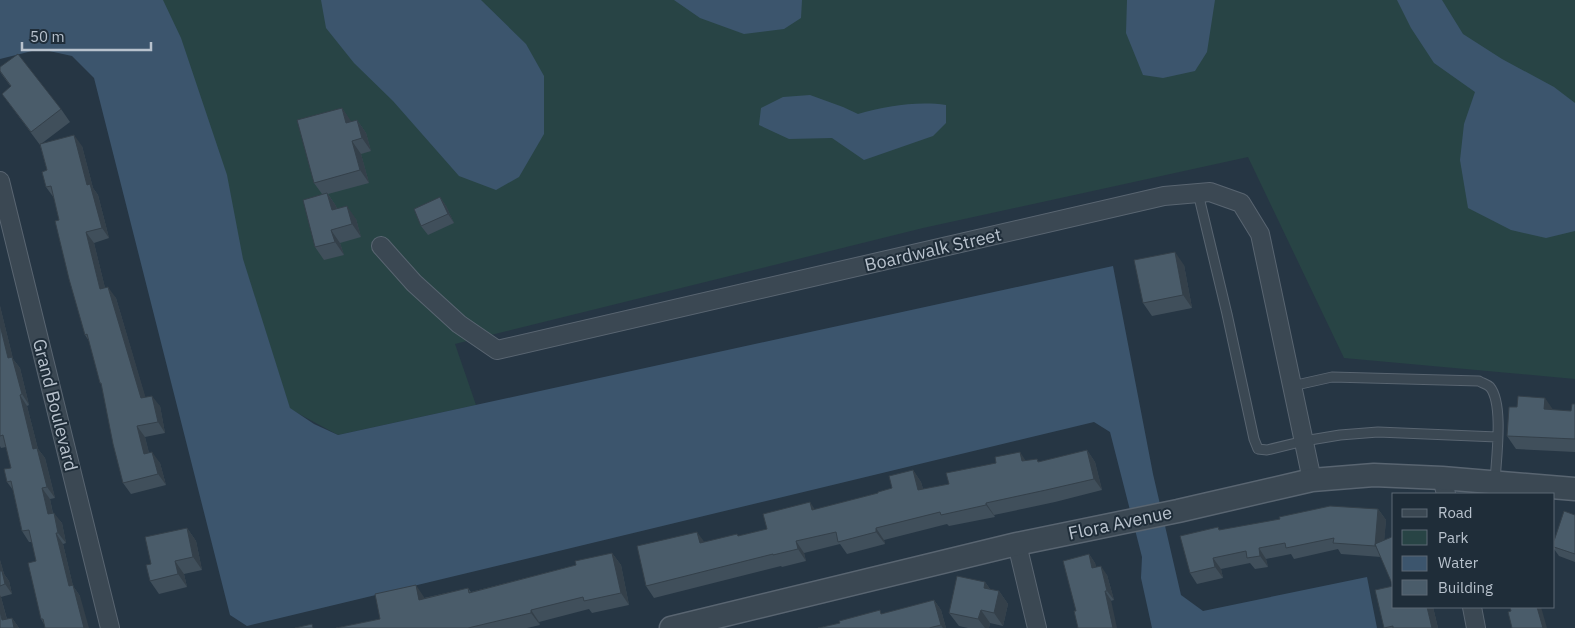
<svg xmlns="http://www.w3.org/2000/svg" width="1575" height="628" font-family="'IBM Plex Sans',sans-serif">
	<style>
		.green { fill: #284445 }
		.water { fill: #3c556d }
		.lines { fill: none; stroke-linecap: round; stroke-linejoin: round }
		.service-casing { stroke: #596571; stroke-width: 11 }
		.minor-casing { stroke: #596571; stroke-width: 20 }
		.tertiary-casing { stroke: #596571; stroke-width: 25 }
		.service { stroke: #3b4853; stroke-width: 9 }
		.minor { stroke: #3b4853; stroke-width: 18 }
		.tertiary { stroke: #3b4853; stroke-width: 22 }
		.wall { fill: #404f5b }
		.shaded-wall { fill: #34404a }
		.building { fill: #4a5c6a; stroke: #34404a }
		.labels { text-anchor: middle; stroke-width: 4; stroke-linejoin: round; paint-order: stroke }
		.street-label { font-size: 18px; fill: #b8c2cd; stroke: #1f2d39 }
	</style>
	<rect width="100%" height="100%" fill="#263644"/>
	<path class="green" d="M160,0h1415v379l-231,-21 -96,-201 -325,71 -468,116 21,61 -138,30 -48,-26z"/>
	<path class="water" d="M0,0h163l18,38 46,137 16,84 47,149 24,16 24,11 775,-169 40,208 28,121 22,16 164,-34 10,51h-225l-11,-50 1,-21 -32,-125 -16,-10 -847,204 -17,-11 -136,-537 -22,-22 -32,-7 -40,10z
		M321,0h160l45,44 18,32v58l-25,43 -23,13 -37,-14 -66,-75 -39,-38 -28,-35z
		M674,0h128l-1,18 -17,11 -40,5 -44,-16z
		M1127,0h88l-8,52 -12,19 -32,7 -20,-3 -17,-42z
		M1397,0h45l21,34 39,25 52,28 21,16v128l-29,7 -35,-8 -43,-22 -8,-48 4,-36 11,-32 -41,-29 -23,-35z
		M810,95l33,12 15,7c28,-8 59,-13 88,-9v18l-13,13 -69,24 -32,-22 -43,1 -30,-14 2,-17 22,-11z"/>
	<g class="lines">
		<defs>
			<path id="service" d="M1198,193l29,121 27,125 4,10 9,1 37,-9 36,-6 38,-3 119,5
				M1292,386l40,-9 147,4c3,2 8,3 11,6 14,17 6,73 5,95"/>
			<path id="minor" d="M0,181l110,447
				M381,246l33,37 45,41 38,26 667,-154 46,-4 31,11 19,31 52,246
				M1442,478l4,16
				M1017,544l20,84
				M1472,607l4,21"/>
			<path id="tertiary" d="M671,628l346,-84 161,-33 134,-31 62,-5 68,3 133,11"/>
		</defs>
		<use href="#service" class="service-casing"/>
		<use href="#minor" class="minor-casing"/>
		<use href="#tertiary" class="tertiary-casing"/>
		<use href="#service" class="service"/>
		<use href="#minor" class="minor"/>
		<use href="#tertiary" class="tertiary"/>
	</g>
	<path class="wall" d="M0,72l61,37 9,13 -29,22 41,2 11,42 5,7 11,43 -15,5 11,45 11,10 29,99 15,9 5,27 -20,4 4,16 11,10 6,22 -35,9 -8,-11 -21,-97 -2,-3 -11,-42 -4,-6 -26,-115 -5,-22 -8,-11 1,-17 -7,-25 -38,-51 9,-7z
		M342,108l9,14 6,-2 9,13 5,18 -10,3 8,29 -41,11 8,12 1,3 19,10 5,18 -21,6 4,12 -20,5 -9,-13 7,-53 -8,-11z
		M440,197l6,9 8,17 -26,12 -7,-9z
		M1184,265l8,43 -40,8 -9,-13z
		M0,306l13,53 7,9 9,37 -2,1 11,43 7,9 10,40 -5,1 3,14 9,10 4,20 -3,1 10,42 7,10 -36,28 -3,-5 -5,-58 -4,-19h-3l-7,-11 -9,-41 -6,-8 4,-14 -5,-21 -5,1 -1,-2z
		M1575,404v48l-59,-3 -9,-13 47,-26 17,1z
		M1087,450l8,12 7,28 -47,12 -61,13 1,2 -46,9 -2,-2 -63,16 1,4 -38,10 -7,-10 -36,9 2,8 -24,6 -1,-1 -127,32 -8,-12 59,-44 34,-6 28,-7 48,-19 63,-17 14,-5 21,-18 8,12 2,7 26,-5 77,-23 11,-2 2,3z
		M1378,509l8,11 -2,20 49,67 5,21h-54l9,-42 -12,-29 -40,-3 -3,-5 -44,10 -3,-5 -25,5 2,8 -13,2 -5,-6 -29,6 2,9 -26,6 -7,-11 28,-46 2,3z
		M1575,515v47l-16,-6 -5,-7v-8z
		M187,528l9,13 6,29 -18,4 3,13 -28,7 -9,-13 1,-17z
		M612,553l9,12 8,40 -37,8 -3,-4 -50,13 1,3 -13,3h-191l44,-9 44,-22v1l44,-10 3,4 105,-27z
		M1089,554l6,9 1,4 11,8 7,25 -38,11z
		M0,560l4,14 5,7 3,13 -11,3 6,22 5,-1 7,10h-19z
		M985,582l5,7 9,2 9,13 -5,22 -13,-3 -1,5h-21l-9,-2 -10,-13z
		M934,600l7,10 5,18h-128l64,-14z"/>
	<path class="shaded-wall" d="M342,108l9,13 4,15 -9,-13z
		M357,120l9,13 5,18 -9,-13z
		M74,135l8,11 11,42 5,7 11,43 -7,-10 -15,-43z
		M352,141l9,13 8,29 -9,-13z
		M327,193l9,13 5,17 -9,-13z
		M440,197l6,9 8,17 -6,-9z
		M347,206l9,13 5,18 -9,-13z
		M331,230l9,13 4,12 -9,-13z
		M86,232l8,11 14,57 -8,-11z
		M1175,252l9,13 8,43 -9,-13z
		M108,287l8,11 33,111 -8,-11z
		M0,306l13,53 7,9 9,37 -7,-11 -14,-36 -8,-33z
		M20,395l7,11 11,43 7,9 10,40 -8,-11 -14,-38z
		M152,396l8,10 5,27 -7,-11z
		M1545,398l9,13 -10,-2z
		M137,426l8,11 7,28 -8,-11z
		M1087,450l8,12 7,28 -8,-11z
		M152,452l8,11 6,22 -8,-11z
		M1020,452l8,12 -6,-3z
		M913,470l8,12 6,20 -9,-12z
		M42,488l8,11 5,26 -7,-11z
		M810,502l8,12 -6,-4z
		M986,503l8,12 1,2 -9,-12z
		M1378,509l8,11 -3,37 -8,-11z
		M54,513l8,10 4,20 -8,-10z
		M187,528l9,13 6,29 -9,-13z
		M876,528l8,12 1,4 -9,-12z
		M697,532l9,12 -6,-1z
		M56,533l7,11 10,42 7,10 9,32h-5l-15,-42z
		M796,541l8,12 2,8 -8,-12z
		M1259,548l7,11 2,8 -8,-11z
		M612,553l9,12 8,40 -8,-12z
		M1089,554l6,9 4,14 -7,-9z
		M1213,558l8,11 2,9 -8,-11z
		M0,560l4,14 5,7 3,13 -7,-10 -5,-10z
		M175,561l9,13 3,13 -9,-13z
		M1101,566l6,9 7,25 -7,-9z
		M985,582l9,13 -10,-7z
		M416,585l8,12 3,15 -8,-12z
		M999,591l9,13 -5,22 -9,-13z
		M1105,591l6,9 6,28h-4z
		M0,595l1,2 8,31 -7,-8 -2,-9z
		M934,600l7,10 5,18h-3l-2,-3z
		M1427,607h6l5,21h-6z
		M1537,607h4l6,21h-4z
		M531,610l8,12 1,3 -9,-12z
		M981,610l9,13 -1,5h-4l-7,-9z
		M12,618l7,10h-5z"/>
	<path class="building" d="M18,54l43,55 -30,23 -29,-38 9,-8 -11,-15v-4z
		M342,108l4,15 11,-3 5,18 -10,3 8,29 -46,13 -17,-63z
		M74,135l13,50 3,-1 12,44 -16,4 14,57 8,-2 33,111 11,-2 6,26 -21,4 7,28 8,-2 6,22 -35,9 -10,-39 -12,-61h-1l-13,-49 -2,1 -16,-56 -14,-58 4,-1 -8,-34 -5,1 -4,-15 5,-2 -7,-26z
		M327,193l5,17 15,-4 5,18 -21,6 4,12 -20,5 -12,-47z
		M440,197l8,17 -27,12 -7,-17z
		M1175,252l8,43 -40,8 -9,-43z
		M0,325l8,33 4,-1 10,37 -2,1 13,54 4,-1 10,39 -5,1 6,26 6,-1 4,20h-2l13,53 4,-1 11,43h-39l-2,-9h-2l-13,-56 8,-2 -7,-31 -7,1 -11,-50 -4,1 -3,-13 7,-1 -8,-33 -3,1z
		M1518,396l27,2 -1,11 27,2 1,-7h3v35l-68,-3 2,-29h8z
		M1087,450l7,29 -48,11 -60,13v2l-45,10 -1,-3 -64,16v4l-38,10 -2,-10 -40,9 2,8 -25,6v-1l-127,32 -9,-40 60,-14 3,11 37,-9 1,2 29,-7 -4,-15 47,-12 2,8 66,-17v-1l14,-4 -3,-12 24,-6 5,20 31,-6 -3,-11 50,-10 -1,-6 25,-5 2,9 15,-2 1,3z
		M1330,506l48,3 -3,37 -42,-3 1,-5 -48,10 -1,-5 -26,5 1,8 -13,2 -1,-7 -33,7 2,9 -25,6 -10,-37 38,-9 1,3 61,-11 -1,-2z
		M1564,511l11,4v39l-21,-7v-6z
		M187,528l6,29 -18,4 3,13 -28,7 -4,-16 5,-1 -6,-27z
		M1394,536v71h33l5,21h-39v-2l-9,2 -9,-38 18,-4 -18,-42z
		M612,553l9,40 -37,8 -1,-4 -52,13v3l-63,15h-132l44,-9 -5,-25 41,-9 3,15 49,-12 1,5 107,-28 -1,-4z
		M1089,554l3,14 9,-2 6,25h-2l8,37h-35l-4,-17h2l-13,-50z
		M0,571h2l3,13 -5,2z
		M957,576l28,6 -1,6 15,3 -5,22 -13,-3 -3,9 -29,-6z
		M934,600l7,25 -12,3h-111l22,-5 -1,-2 41,-11 1,4z
		M1510,607h27l6,21h-31l-4,-16 3,-1z
		M0,611l2,9 10,-2 2,10h-14z
		M312,624l1,4h-18z"/>
	<g class="labels">
		<g class="street-label">
			<text transform="translate(933 250) rotate(-13)" y="6">Boardwalk Street</text>
			<text transform="translate(55 405) rotate(76)" y="6">Grand Boulevard</text>
			<text transform="translate(1120 523) rotate(-12)" y="6">Flora Avenue</text>
		</g>
	</g>
	<rect x="1392" y="493" width="162" height="115" fill="#1f2d39" stroke="#5c6974"/>
	<rect x="1402" y="509" width="25" height="8" fill="#3b4853" stroke="#5c6974"/>
	<text x="1438" y="518" font-size="15" fill="#b8c2cd">Road</text>
	<rect x="1402" y="530" width="25" height="15" fill="#284445" stroke="#5c6974"/>
	<text x="1438" y="543" font-size="15" fill="#b8c2cd">Park</text>
	<rect x="1402" y="556" width="25" height="15" fill="#3c556d" stroke="#5c6974"/>
	<text x="1438" y="568" font-size="15" fill="#b8c2cd">Water</text>
	<rect x="1402" y="580" width="25" height="15" fill="#4a5c6a" stroke="#5c6974"/>
	<text x="1438" y="593" font-size="15" fill="#b8c2cd">Building</text>
	<path d="M22 42v8h129v-8" fill="none" stroke="#b8c2cd" stroke-width="2.5"/>
	<text x="30" y="42" font-size="15" fill="#b8c2cd" stroke="#1f2d39" stroke-width="4" paint-order="stroke">50 m</text>
</svg>
